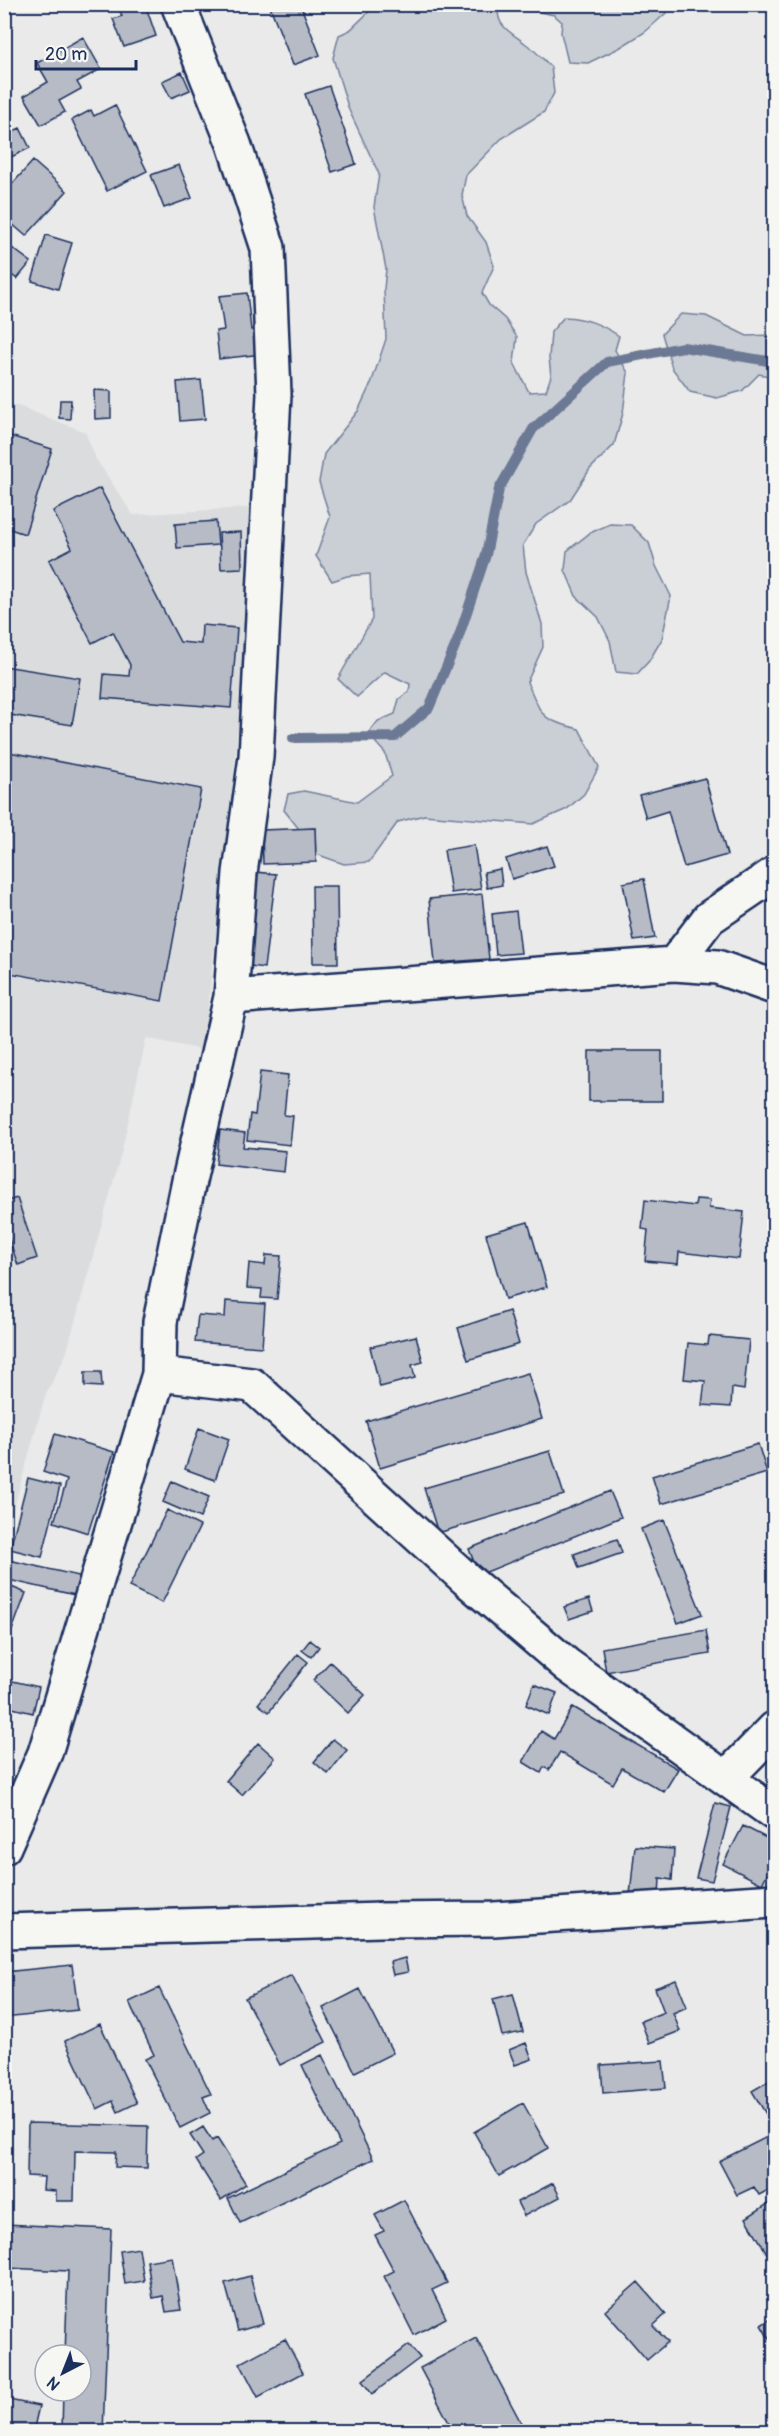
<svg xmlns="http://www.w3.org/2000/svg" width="779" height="2436" font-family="Pangolin,sans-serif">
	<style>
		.built { fill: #dadcde }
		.green { fill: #caced5; stroke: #727e9a; stroke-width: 1.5 }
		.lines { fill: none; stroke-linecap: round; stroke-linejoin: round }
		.stream { stroke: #6c7995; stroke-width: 10 }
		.building { fill: #b6bbc6; stroke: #1b2f5e; stroke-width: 1.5 }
		.minor-casing { stroke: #1b2f5e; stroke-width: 38 }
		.minor { stroke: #f6f6f2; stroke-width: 33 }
	</style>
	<rect width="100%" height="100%" fill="#e9eae9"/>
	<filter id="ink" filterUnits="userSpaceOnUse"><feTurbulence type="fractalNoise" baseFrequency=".0167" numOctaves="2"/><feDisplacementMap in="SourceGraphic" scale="12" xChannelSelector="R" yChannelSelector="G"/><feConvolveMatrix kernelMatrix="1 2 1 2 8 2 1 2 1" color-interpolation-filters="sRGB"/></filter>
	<g filter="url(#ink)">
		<path class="built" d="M5,401l80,31 11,27 37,56 127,-8 -26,262 -31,281 -57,-12 -24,112 -56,204 -21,42 -40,144z"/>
		<path class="green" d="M376,5h123c-5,21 13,28 27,39 9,6 17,15 25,23l3,26 -10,19 -43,27 -35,36 -4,20 5,21 19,26 8,24 -12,27 7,12 16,14 12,18 -3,26 15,29 17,-1 5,-15 -2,-18 2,-26 13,-15c22,1 37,7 55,19l-4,14 13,23 -5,40 -9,32 -24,24 -20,31 -34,24 -13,21 3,27 16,52 1,23 -16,35c17,37 12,36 52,47l20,38 -15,27 -17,15 -34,15 -109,-9 -26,7 -29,40 -25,2 -28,-10 -1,-26 -16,1 -15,-19 4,-16 16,-3 53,11 35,-26 -7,-23 -17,-19 10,-13 17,-7 4,-15 10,-7 1,-8 -25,-12 -28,25 -19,-18 34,-60 -2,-45 -23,2 -15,5 -16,-25 14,-39 -11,-35 5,-28 34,-43 14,-30 14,-42 -2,-50 2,-20 -12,-62 5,-33 -30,-64 -16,-52 6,-23 11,-5z
			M535,5h140l-30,27 -26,16 -31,15 -20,-1 -7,-29 1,-11 -8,-7 -14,-3z
			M681,314l25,2 41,20 27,-1v42l-15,-3 -17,17 -25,7 -27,-6 -18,-24 -10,-34z
			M610,524l21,1 18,18 7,23 15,30 -9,43 -13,22 -12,13 -21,-2 -6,-31 -12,-24 -22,-21 -11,-26 2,-19 23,-18z"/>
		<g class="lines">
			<path class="stream" d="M293,738l102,-1 34,-29 29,-69 28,-84 13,-66 34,-60 74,-67 76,-15 91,15"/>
		</g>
		<path class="building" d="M132,4h13l11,32 -32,11 -11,-28 9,-3 -3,-7z
			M269,4h31l20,51 -27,10z
			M83,37l18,32 -24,13 4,7 -22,12 6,11 -24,13 -17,-29 24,-14 -11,-19z
			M182,72l8,18 -19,8 -9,-17z
			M329,86l27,78 -24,8 -27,-78z
			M115,105l32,66 -40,20 -35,-71 19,-10 3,6z
			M4,112l10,19 6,-3 10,20 -23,11 -3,-6z
			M33,161l34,30 -41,45 -22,-19v-24z
			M179,165l13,33 -28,10 -13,-33z
			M46,235l26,8 -14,46 -26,-8z
			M4,242l27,20 -14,17 -13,-10z
			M247,293l4,37 8,-1 3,25 -43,5 -3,-28 8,-1 -5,-34z
			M201,380l4,39 -25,2 -3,-39z
			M94,390l17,1v27l-16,1z
			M60,400h11l-1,19 -11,-1z
			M4,434l48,15 -27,85 -21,-7z
			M100,488l80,154 21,2 1,-19 35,3 -6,80 -129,-10 2,-24 25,2 1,-11 -17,-33 -21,11 -43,-83 23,-12 -19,-37z
			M216,521l2,24 -41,3 -2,-24z
			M241,532l1,36 -21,1 -2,-36z
			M4,666l76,12 -8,47 -68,-11z
			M4,751l197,38 -39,212 -158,-29z
			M705,778l22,77 -43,12 -16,-56 -22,7 -7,-23z
			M315,828l1,34 -53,2 -1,-34z
			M474,845l7,44 -30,4 -7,-43z
			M547,846l7,20 -42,13 -6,-20z
			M500,869l2,16 -15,3 -3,-16z
			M255,872l21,2 -12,94 -20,-3z
			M644,879l11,59 -21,3 -11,-58z
			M312,886h25l1,77h-25z
			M482,894l7,65 -54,4 -6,-64z
			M516,911l5,42 -25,2 -4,-41z
			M589,1051h73v50h-73z
			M260,1072l28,3 -4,40 9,1 -3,29 -43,-5 3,-26 5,1z
			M220,1130l25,3 -2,14 43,4 -2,21 -68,-8z
			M17,1198l20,60 -19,7 -14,-40v-23z
			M696,1199l14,1 -1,8 35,4 -5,47 -60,-7 -1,12 -33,-3 3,-31 -6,-1 3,-29 50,6z
			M770,1220h4v38h-3z
			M528,1222l19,65 -42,12 -19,-65z
			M266,1255l15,1 -4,43 -16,-1 1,-9 -15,-1 2,-25 16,2z
			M226,1301l39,3 -3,43 -67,-5 3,-27 27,2z
			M509,1311l10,33 -51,16 -10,-32z
			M416,1336l7,26 -11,3 3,13 -35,9 -10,-40z
			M709,1336l40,4 -5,50 -12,-2 -1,19 -29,-2 3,-24 -21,-2 4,-36 20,2z
			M85,1372h16l1,15 -17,-1z
			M528,1373l14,46 -162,49 -14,-47z
			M199,1428l30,11 -14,41 -30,-11z
			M55,1434l59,18 -26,81 -34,-11 13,-42 -24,-8z
			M758,1444l9,29 -106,31 -9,-28z
			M550,1451l14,44 -126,38 -14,-45z
			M28,1478l32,8 -18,71 -32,-8z
			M172,1481l37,16 -9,21 -37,-16z
			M610,1491l11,26 -142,58 -10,-26z
			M167,1510l33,16 -38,77 -33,-16z
			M664,1520l38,94 -24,9 -37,-94z
			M617,1539l5,14 -43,15 -5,-14z
			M9,1560l70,16 -4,19 -71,-16z
			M4,1584l22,9 -18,48 -4,-1z
			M589,1599l4,12 -24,8 -5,-12z
			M706,1630l4,24 -104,18 -4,-24z
			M310,1640l9,7 -8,10 -9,-7z
			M298,1654l10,8 -39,50 -11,-8z
			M330,1662l35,33 -17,18 -35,-33z
			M4,1679l35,8 -6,26 -29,-7z
			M534,1684l23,9 -8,22 -23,-10z
			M573,1707l105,62 -14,23 -42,-24 -9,16 -53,-32 -11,18 -5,-3 -3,6 -18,-11 18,-31 13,8z
			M4,1721l5,1 -5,16z
			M333,1739l14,11 -19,24 -14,-12z
			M258,1743l17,15 -33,37 -16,-14z
			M715,1803l16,4 -19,74 -16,-3z
			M743,1826l31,16v23l-2,-1 -10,20 -39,-20z
			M635,1846l39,3 -2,31 -12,-2 -1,19 -29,-2z
			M405,1958l3,14 -15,3 -3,-13z
			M72,1965l6,45 -74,8v-46z
			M292,1975l34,67 -46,23 -35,-67z
			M676,1980l11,27 -14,6 7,18 -31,12 -8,-22 23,-9 -9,-24z
			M159,1988l52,106 -8,3 7,16 -30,15 -35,-69 9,-4 -25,-53z
			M360,1989l33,64 -38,19 -32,-64z
			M513,1994l10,38 -21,4 -9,-37z
			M100,2024l37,79 -19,9 -5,-11 -16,8 -32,-68z
			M526,2043l6,16 -17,6 -6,-15z
			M322,2055l51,104 -133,64 -12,-25 112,-54 -38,-79z
			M663,2061l3,27 -63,5 -2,-28z
			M774,2078v38l-5,3 -17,-28z
			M4,2093h5l-3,44h-2z
			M523,2103l25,45 -49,28 -25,-44z
			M28,2123l120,3 -1,42 -32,-1 1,-15 -41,-1 -1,50h-18v-10l-13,-1 1,-13 -17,-1z
			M203,2127l9,14 5,-3 29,46 -25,16 -25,-40 7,-5 -13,-20z
			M769,2136l5,11v40l-15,8 -5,-8 -17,8 -18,-34z
			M553,2183l7,14 -36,19 -7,-14z
			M404,2200l43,83 -15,7 14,28 -32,17 -30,-59 10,-5 -19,-36 9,-4 -9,-16z
			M774,2200v52l-6,3 -22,-37z
			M4,2224l107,5 -8,203h-41l1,-41h18v-36h-16l3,-84 -60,-3 -1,35 -3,-1z
			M139,2248l5,33 -19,3 -5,-33z
			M172,2257l9,53 -15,2 -3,-16 -10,2 -6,-37z
			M250,2276l13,48 -25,7 -13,-48z
			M638,2282l28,32 -13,12 15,16 -21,18 -42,-49z
			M774,2317v30l-13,-22z
			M476,2338l50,94h-72l-34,-64z
			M285,2339l18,34 -45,24 -18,-34z
			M409,2345l11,13 -48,36 -10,-13z
			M4,2399l35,7 -6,26 -29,-1z
			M692,2422l8,10h-21z"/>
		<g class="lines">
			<defs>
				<path id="minor" d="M674,964l35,-46 65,-44
					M231,997l443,-33 43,3 57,20
					M159,1374l93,11 214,194 101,86 207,148
					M726,1778l48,-49
					M4,1847l41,-94 114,-379 1,-52 29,-141 42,-184 9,-124 16,-116 18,-363 -6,-146 -34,-104 -56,-140
					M4,1931l377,-11 113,-1 280,-18"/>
			</defs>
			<use href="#minor" class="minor-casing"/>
			<use href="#minor" class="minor"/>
		</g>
	</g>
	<rect width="779" height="2436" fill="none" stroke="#f6f6f2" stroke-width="24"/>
	<rect x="12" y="12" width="755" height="2412" fill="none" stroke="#1b2f5e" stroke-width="2" filter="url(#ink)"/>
	<g transform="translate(63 2373) rotate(222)"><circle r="28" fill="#f6f6f2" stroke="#9ea6b7" stroke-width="1.5"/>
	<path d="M0-4.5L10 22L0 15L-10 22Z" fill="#1b2f5e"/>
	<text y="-9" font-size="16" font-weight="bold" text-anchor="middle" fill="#1b2f5e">N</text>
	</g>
	<path d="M36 60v9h100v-9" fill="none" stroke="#1b2f5e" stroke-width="3"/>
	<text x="45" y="60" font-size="18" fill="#1b2f5e" stroke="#f6f6f2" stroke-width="4.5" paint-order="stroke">20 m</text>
</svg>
